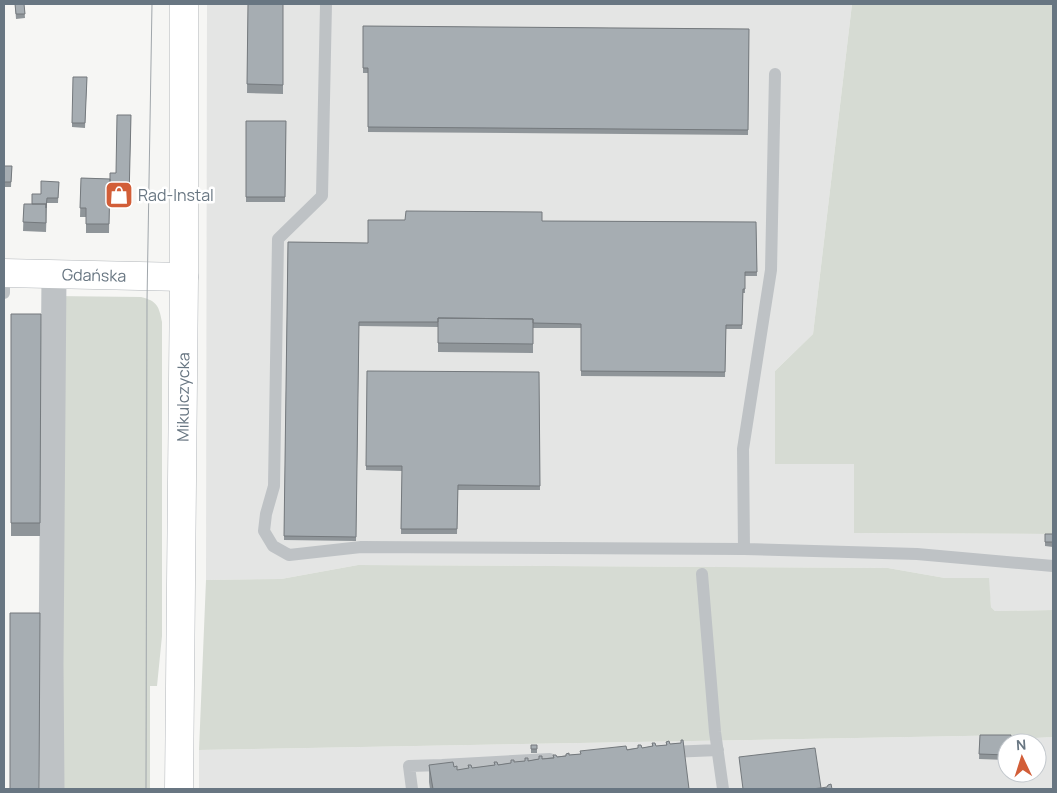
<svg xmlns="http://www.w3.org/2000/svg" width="1057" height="793" font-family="Manrope,sans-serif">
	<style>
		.built { fill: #e4e5e4; fill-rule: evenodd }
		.green { fill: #d6dbd3 }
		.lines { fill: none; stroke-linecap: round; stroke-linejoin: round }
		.secondary-casing { stroke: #b3b7bb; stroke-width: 29 }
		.lane { stroke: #bec2c5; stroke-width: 12 }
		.street { stroke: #bec2c5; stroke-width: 25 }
		.secondary { stroke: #fff; stroke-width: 28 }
		.tram { stroke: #a0a6ab; stroke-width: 1 }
		.wall { fill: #8f9599 }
		.building { fill: #a6adb2; stroke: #74797d }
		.labels { text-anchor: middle; stroke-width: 5; stroke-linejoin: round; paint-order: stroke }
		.poi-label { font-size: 16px; fill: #687682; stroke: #fff; text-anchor: start }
		.street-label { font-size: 16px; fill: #687682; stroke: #fff }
	</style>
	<rect width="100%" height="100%" fill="#f6f6f4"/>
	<path class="built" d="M207,4h645l-39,330 -38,37v93h79l1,69 198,1v76l-58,1 -4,-4 -3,-29h-43l-57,-10 -530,-3 -77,14 -75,1z
		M1018,735v4l35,-2v52h-854v-39zM1007,743h30v30h-30z"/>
	<path class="green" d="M852,4h201v530l-199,-1v-69h-79v-93l38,-37z
		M54,296l87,1c16,4 18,9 21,25v314l-5,50h-7v103h-98z
		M358,565l530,3 57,10h44l2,29 4,4 58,-1v127l-35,2v-4l-819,15 7,-170 75,-1z"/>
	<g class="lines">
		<defs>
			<g id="secondary">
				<path id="s1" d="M4,273l180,4"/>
				<path id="s2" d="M179,789l5,-512v-273"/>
			</g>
		</defs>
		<use href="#secondary" class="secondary-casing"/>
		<path class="lane" d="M326,4l-4,192 -44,43 -4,247 -8,28 -2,17 9,15 16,9 72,-8 383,2 173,5 136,12
			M4,293v-20
			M744,549l-1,-100 28,-179 4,-196
			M702,574l13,158 8,57
			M670,752l48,-2
			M412,789l-3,-23 33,-1 108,-6"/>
		<path class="street" d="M52,789l-1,-124 3,-391"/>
		<use href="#secondary" class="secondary"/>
		<path class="tram" d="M146,789l1,-488 5,-297"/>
	</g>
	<path class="wall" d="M15,4h9l1,14 -9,1z
		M248,4h35v90l-36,-1z
		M363,26l386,3 -1,106 -380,-3v-59h-5z
		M87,77l-2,51 -13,-1v-4z
		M131,115l-2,88 -19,-1v-29h6z
		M246,121h40l-1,81h-39z
		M4,166h8l-1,21h-7z
		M81,178l29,1 -1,54h-23v-16h-6z
		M59,182l-1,21h-11l-1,29 -23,-1 1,-27h8l9,-10z
		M542,221l214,1 1,54h-12v17h-2l-1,36h-16l-1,48 -144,-1v-48h-48v25l-95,-1v-25l-79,-1 -3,215 -72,-1 4,-298 80,1z
		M11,314h30l-1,222h-29z
		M539,372l1,118h-82l-1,44h-56l1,-63 -36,-1v-4z
		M1053,534v13l-8,-1v-4z
		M980,735l27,8v17l-28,-1z
		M681,740l8,49h-259l-1,-7v-17l25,2 3,3 112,-15 69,-7v-3l4,3 10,-2v-3l4,3 10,-1v-3l4,2 11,-1z
		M531,745h6v8h-6z"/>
	<path class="building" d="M15,4h9l1,10h-9z
		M248,4h35v81l-36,-1z
		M363,26l386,3 -1,101 -380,-3v-59h-5z
		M73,77h14l-2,46h-13z
		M117,115h14l-2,84 -19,-1v-25h6z
		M246,121h40l-1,76h-39z
		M4,166h8l-1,16h-7z
		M81,178l29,1 -1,45h-23v-16h-6z
		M41,181l18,1 -1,16h-11l-1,10v-4h-14v-10h9z
		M24,204h22v19l-23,-1z
		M406,211l136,1v9l214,1 1,50h-12v17h-2l-1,36h-16l-1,47 -144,-1v-47l-48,-1v-4l-95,-1v4h-79l-3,215 -72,-1 4,-294 80,1v-23h37z
		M11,314h30l-1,209h-29z
		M438,318l95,1v25l-95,-1z
		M367,371l172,1 1,114 -82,-1 -1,44h-56l1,-63h-36z
		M1045,534h8v8h-8z
		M10,613h30l-1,176h-29z
		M980,735h31v8h-4v12l-28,-1z
		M681,740h2l6,49h-256l-4,-24 24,-3 1,5 3,-1v4l12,-2 -1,-3h3l1,3 23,-3 -1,-3h3l1,3 13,-2v-3h3v2l11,-1v-3h3v3l11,-2v-3h3v3l12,-1 -1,-3h3l1,2 9,-1v-2l3,-1v2l12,-1 -1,-3 46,-5 1,4 11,-2v-3h3l1,3 11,-2 -1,-3h3l1,3 11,-1 -1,-3 3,-1 1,3 11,-1z
		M531,745h6v4h-6z
		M815,748l6,40 -10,1h-68l-4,-32z
		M831,784l1,5h-11v-1l6,-1 1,-2z"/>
	<defs>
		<symbol id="shop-square" viewBox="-11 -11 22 22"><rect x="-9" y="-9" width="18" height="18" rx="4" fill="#d25e38" stroke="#fff"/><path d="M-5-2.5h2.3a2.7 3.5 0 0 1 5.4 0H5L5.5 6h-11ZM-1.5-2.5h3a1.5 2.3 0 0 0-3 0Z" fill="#fff"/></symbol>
	</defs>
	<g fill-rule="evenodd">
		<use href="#shop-square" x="103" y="179" width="32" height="32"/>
	</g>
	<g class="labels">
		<g class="poi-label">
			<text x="138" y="201">Rad-Instal</text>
		</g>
		<g class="street-label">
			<text dy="6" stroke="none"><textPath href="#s1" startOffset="90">Gdańska</textPath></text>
			<text dy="6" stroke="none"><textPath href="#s2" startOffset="392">Mikulczycka</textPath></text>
		</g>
	</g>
	<rect width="1057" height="793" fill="none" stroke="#687682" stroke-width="10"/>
	<g transform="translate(1022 758) rotate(356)"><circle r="24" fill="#ffffff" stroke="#c3c8cd"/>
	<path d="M0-4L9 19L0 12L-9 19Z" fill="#d25e38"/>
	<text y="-8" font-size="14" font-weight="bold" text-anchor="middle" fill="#687682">N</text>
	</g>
</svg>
